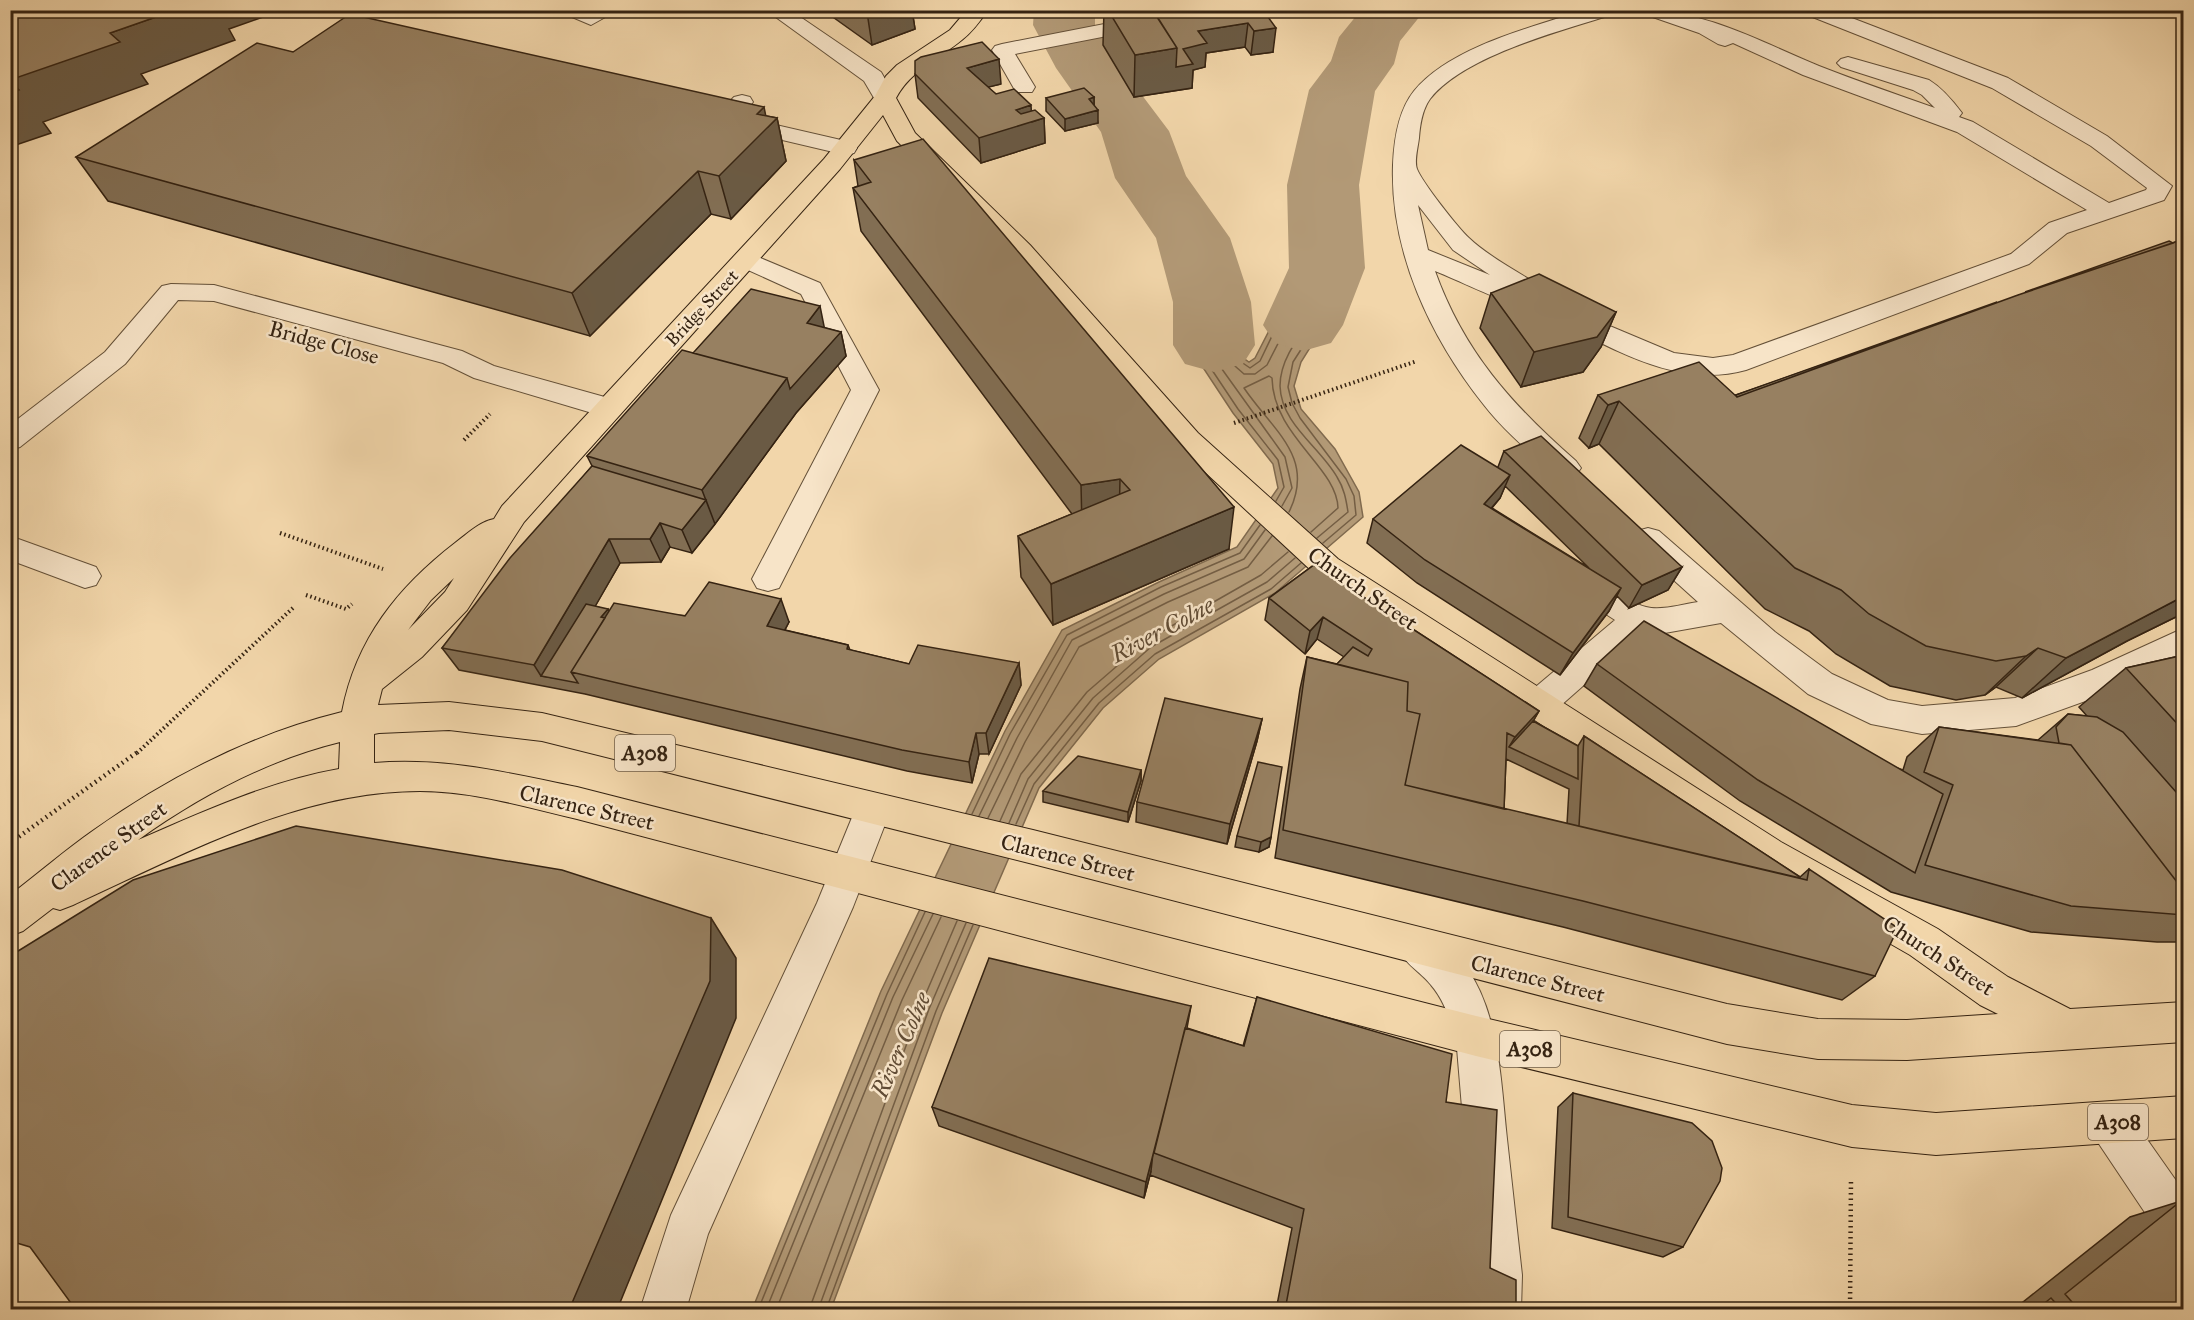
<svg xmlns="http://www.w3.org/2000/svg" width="2194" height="1320" font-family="'IM FELL Great Primer',serif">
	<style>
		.water { fill: #b29976; stroke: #806a4e; stroke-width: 1.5 }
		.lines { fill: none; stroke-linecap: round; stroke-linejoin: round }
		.shore { stroke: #745e44; stroke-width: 1.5 }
		.river { fill: #b29976; fill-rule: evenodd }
		.minor-casing { stroke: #645038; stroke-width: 2 }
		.major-casing { stroke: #352312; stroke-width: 2 }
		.path-far1 { stroke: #352312; stroke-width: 4; stroke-dasharray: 1.5 3; stroke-linecap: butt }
		.path { stroke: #352312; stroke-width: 4.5; stroke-dasharray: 1.5 4; stroke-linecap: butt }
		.minor { fill: #f7e4c8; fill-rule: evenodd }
		.major { fill: #f2d6aa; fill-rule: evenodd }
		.wall { fill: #826e53; stroke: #352312; stroke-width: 1.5; fill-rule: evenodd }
		.shaded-wall { fill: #6a5a44; stroke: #352312; stroke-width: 1.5 }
		.building { fill: #978061; stroke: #352312; stroke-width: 1.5 }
		.labels { text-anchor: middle; stroke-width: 5; stroke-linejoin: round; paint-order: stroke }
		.far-street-label { font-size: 18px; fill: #352312; stroke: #f7e4c8 }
		.shield { fill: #f7e4c8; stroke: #6f5d49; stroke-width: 1.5 }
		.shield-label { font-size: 21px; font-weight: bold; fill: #352312 }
		.street-label { font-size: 22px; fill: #352312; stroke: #f7e4c8 }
		.water-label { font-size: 24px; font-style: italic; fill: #614c35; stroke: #f7e4c8 }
	</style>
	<rect width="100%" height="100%" fill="#f2d6aa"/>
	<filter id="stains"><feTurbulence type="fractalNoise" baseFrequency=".00333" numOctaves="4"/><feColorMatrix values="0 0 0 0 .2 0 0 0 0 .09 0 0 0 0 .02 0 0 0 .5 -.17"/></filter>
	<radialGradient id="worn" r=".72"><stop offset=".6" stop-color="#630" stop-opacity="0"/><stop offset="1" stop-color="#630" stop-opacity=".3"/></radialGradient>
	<path class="water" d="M1350,189l-2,98 -47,75 -7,24 7,23 34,40 24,43 4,25 -88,76 -116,66 -56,49 -64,80 -97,225 -111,296 -79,1 129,-319 124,-260 57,-101 97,-48 78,-35 41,-59 -5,-24 -40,-51 -33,-50 -11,-99 -9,-26 -16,-19 28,-13 30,62 17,87 10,7 6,-4 22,-43 30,-72 -3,-25 4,-25z"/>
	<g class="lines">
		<path class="shore" d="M1276,501l8,-14 -6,-27 -40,-51 -32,-48 -11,-98 -9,-27 -10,-14 11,-7 3,2 26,53 18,87 16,11 10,-7 48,-100 6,-19 -1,-42 28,-4 4,61 -4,30 -48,75 -5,25 4,16 8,15 46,61 8,17 2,19 -33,28
			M1282,506l10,-18 -7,-31 -71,-99 -7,-64 3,-3 3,2 14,66 17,15h11l12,-9 39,-76 12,-30 3,-14 -1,-38 13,-2 3,3c0,24 6,54 -3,77 -14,34 -53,62 -53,101 1,38 40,61 57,91 7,11 9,22 11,35l-31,26
			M1289,512c27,-55 -16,-81 -45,-124l25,-12 3,2c1,58 65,89 66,130l-27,24
			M972,814l38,-80 57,-99 94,-48 79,-34 20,-28
			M979,816l38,-78 55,-98 92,-46 80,-35 21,-29
			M988,818l37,-76 54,-95 89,-45 80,-35 24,-31
			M1000,821l21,-47 66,-82 60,-52 114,-65 27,-23
			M1009,823l19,-44 65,-81 58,-51 116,-65 28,-24
			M1016,824l18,-40 65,-81 56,-49 116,-65 30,-26
			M758,1310l129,-316 38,-82
			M766,1310l127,-313 40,-83
			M776,1310l126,-310 39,-83
			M809,1310l112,-305 36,-84
			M818,1310l111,-301 37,-86
			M826,1310l110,-299 37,-86"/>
		<path class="river" d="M1034,10h61v15l22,37 52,69 17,45 44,62 21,64 4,43 -12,19 -29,8 -29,-8 -12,-19v-43l-17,-64 -41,-60 -14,-46 -45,-64 -23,-43z
			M1361,10h64l-25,31 -6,23 -19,27 -16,94 6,83 -22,57 -12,18 -28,8 -28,-8 -12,-18 26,-57 -2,-83 22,-95 22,-29 8,-24z"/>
		<defs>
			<path id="minor" d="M562,10h56l-27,15 -26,-11z
				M766,10h24l91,62 15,26 -3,5h-16l-13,-22z
				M1176,10h44l-10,6 -195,38 20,33 -3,5h-16l-24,-42 3,-4 7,-2z
				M1585,10h32l-3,4c-51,16 -151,42 -184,85 -8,11 -10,26 -11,39 -1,9 -5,23 -2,31 5,13 41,59 52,69 22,21 68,45 95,62l4,6 -4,6c-30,8 -98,-29 -129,-41 29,81 77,134 141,190l5,7 -5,7 -10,3 -10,-3c-25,-22 -51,-43 -72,-70 -54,-68 -94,-153 -91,-240 1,-25 5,-54 21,-74 36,-44 118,-64 171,-81zM1418,205l35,45 37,25 -62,-25z
				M1641,10c64,0 120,32 178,56 38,15 77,28 116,42l-13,-13 -9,-5 -72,-23 -4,-4 4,-4 7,-2 81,23c13,8 24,21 33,33l-3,4 14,5 136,81 37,-13 1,-2 -56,-42 -99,-58 -187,-74 -3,-4h29l177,68 99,58 65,50 -8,14 -97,33 -38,31 -283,106c-65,18 -125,-17 -181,-45l-4,-6 4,-6 9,-2 100,42 39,5 20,-3 278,-101 38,-31 38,-13 -130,-78 -154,-57 -70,-32 -8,3 -7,-2 -19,-11 -55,-19z
				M742,95l8,2 3,5 -12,15 113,26 3,5 -3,5 -8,2 -123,-29 -5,-12 16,-17z
				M746,252l74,31 59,107 -100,198 -11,3 -11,-3 -5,-9 99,-189 -50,-96 -64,-29 -4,-5 4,-5z
				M171,284l43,1 248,66 32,15 125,35 4,7 -4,7 -10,3 -135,-40 -31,-15 -229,-62 -36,-1 -53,64 -105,83 -10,3v-25l95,-73 57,-66z
				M1648,528l11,3 116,101 57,42 56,26 34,6 93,-8 77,-28 92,-42v28l-68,34 -100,36 -94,8 -51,-10 -63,-30 -87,-71 -62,11 -15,-2 -94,83 -12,4 -12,-4 -5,-10 5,-10 89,-75 -51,-33 -5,-9 5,-9c32,-10 53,31 82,38 16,4 36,-3 52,-5l-61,-55 -4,-8 4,-8z
				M10,536l86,31 5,9 -5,9 -11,3 -75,-28z
				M873,793l13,5 5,11 -38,98 -145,327 -22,76h-46l31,-95 146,-312 43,-105z
				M1417,929c82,32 82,136 90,210 5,45 10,91 15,136l-1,35h-46l1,-35 -20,-239c-7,-18 -12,-36 -25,-51 -11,-14 -26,-20 -33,-38l5,-13z
				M2110,1102l15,6 59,84v61l-16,-6 -73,-109 -6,-15 6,-15z"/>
			<path id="major" d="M967,10h21c-7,10 -16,22 -25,29 -24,20 -52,31 -67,59l19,35 115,112 168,188 140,126 443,283 157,87 70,48 62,32 114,-7v40l-277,18 -89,-1 -91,-15 -694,-180 -491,-123 -93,-11 -70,3 -5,1v29c70,-6 135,10 203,24l899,229 376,89 84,8 248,-17v42l-248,17 -84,-8 -376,-91 -899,-237c-51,-12 -104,-28 -157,-28 -123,0 -237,64 -347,114l-13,5 -7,-2 -30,23 -13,5v-41c28,-21 55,-45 84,-65 75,-53 158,-96 248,-118 14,-73 56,-125 113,-169 12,-9 24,-21 39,-24l8,-13 322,-347 51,-63 11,-20 11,-11 53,-35zM883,115l14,26 115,114 166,192 138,128 439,291 155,89 70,50 18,9 -91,6 -89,-1 -91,-15 -694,-174 -491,-117 -93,-11 -71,3 4,-16 40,-32 45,-47 57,-88 316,-353zM454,578l-9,14 -37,38 23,-30zM340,742l-1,27c-69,12 -137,43 -201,71 60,-43 129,-80 202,-98z"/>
		</defs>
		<use href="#minor" class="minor-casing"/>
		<use href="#major" class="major-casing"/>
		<path class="path-far1" d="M1234,423l183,-62
			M464,440l26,-26
			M280,533l103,36
			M306,595l40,14 6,-5
			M137,753l158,-147"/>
		<path class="path" d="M10,843l129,-92
			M1850,1310l1,-132"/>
		<use href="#minor" class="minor"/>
		<use href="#major" class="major"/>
	</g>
	<path class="wall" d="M823,10h89l3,19 -43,16z
		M1104,10h49l2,4 108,-4 10,42 -22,3 -6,-8 -39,6 -1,14 -12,3 -1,18 -58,9 -31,-52z
		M293,52l473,64 11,2 9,43 -55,58 -20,-5 -121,122 -482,-135 -32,-44z
		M915,74l86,10 -14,3 9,7 36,17 12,7 1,25 -64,20 -63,-65z
		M1094,97v9l4,17 -33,8 -19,-20v-13z
		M854,160l375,389 -176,76 -32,-48 -3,-41 54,-22 -211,-283 -8,-43 5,-2z
		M2184,239v374l-57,28 -105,57 -26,-11 -11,8 -29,5 -66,-14 -54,-32 -27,-23 -44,-22 -166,-165 -10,4 -10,-10 19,-43h138z
		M1491,293l125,19 -15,35 -18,25 -62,15 -41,-59z
		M825,328l16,4 5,24 -50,57 -81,111 -23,29 -22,-6 -9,15 -41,1 -25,43 14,5 180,11 -4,8 63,15 2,5 59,14 110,-1 2,22 -32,69h-10l-7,29 -65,-12 -322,-77 -126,-24 -17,-22 150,-182 -5,-10 106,-103z
		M1504,451l178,116 -14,23 -39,18 -12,-12 -8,15 -49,64 -143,-92 -50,-40 6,-24 125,-52zM1505,486l84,82 -97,-60 8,-10z
		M1314,565l225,146 -6,10 45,25 6,-10 216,141 9,-8 66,107 -33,24 -279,-73 -288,-69 25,-169 7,-32 30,7 7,-7 -27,-18 -12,15 -40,-34 4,-22zM1506,759l63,30 -2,35 -63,-15z
		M2184,655v287h-27l-126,-10 -140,-40 -151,-91 -156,-115 13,-22 306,106 4,-13 32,-30 99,13 30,-26 19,2 -8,-9 47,-39z
		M1262,719l-5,22 -30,103 -91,-22 1,-20z
		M1141,770v11l-13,41 -85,-20v-11z
		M1237,836l34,1 -2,10 -10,5 -24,-5z
		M1257,997l189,105 44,166 26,42h-240l16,-82 -142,-53 1,-4 -7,27 -205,-72 -7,-19 259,-101 -4,22 56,18z
		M1573,1093l110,154 -20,10 -111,-29 6,-121z
		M2181,1201l3,109h-171l117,-93z"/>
	<path class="shaded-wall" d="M176,10h107l-54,19 6,11 -94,34 7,10 -105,38 8,11 -41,14v-67l100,-47z
		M870,10h42l3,19 -43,16 -5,-33z
		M1248,23l-3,24 -39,6 -1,14 -12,3 -1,18 -58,9 1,-42 42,-7 6,1 15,-18z
		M1276,28l-3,24 -22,3 3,-24z
		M999,59l2,25 -32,8 -2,-24z
		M1094,97v13l-5,-11z
		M1031,105l1,17 12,-4 1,25 -64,20 -2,-25 37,-28z
		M764,107l4,20 9,-9 9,43 -55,58 -12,-43 38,-62z
		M1098,110v13l-33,8v-12z
		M698,171l13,43 -121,122 -18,-43z
		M820,306l5,25 -18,-8z
		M1616,312l-15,35 -18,25 -62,15 13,-35z
		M841,332l5,24 -50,57 -81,111 -13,-34 85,-112z
		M1619,401l-20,43 -10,4 19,-43z
		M1510,475l-10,23 -25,29 9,-23z
		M1120,479l-1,42 -37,6 -1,-42z
		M706,500l9,24 -23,29 -10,-23z
		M1234,507l-5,42 -176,76 -2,-41z
		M660,523l10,24 -9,15 -11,-23z
		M609,539l11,24 -66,115 -13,-2 -7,-11z
		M1682,567l-14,23 -39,18 13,-23z
		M1621,588l-12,23 -49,64 13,-22z
		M2184,596v17l-57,28 -105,57 44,-40z
		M781,599l8,23 -14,26 -8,-22z
		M608,609l6,11 -13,-3z
		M1323,617l-6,22 -12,15 5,-23z
		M2038,648l-42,39 -11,8 41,-39z
		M1019,663l2,22 -32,69 -3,-21z
		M1539,711l-12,21 -18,15 6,-10z
		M1262,719l-5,22 -30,103 3,-20z
		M976,733l3,21 -7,29 -3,-21z
		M1141,770v11l-13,41v-10z
		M1271,837l-2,10 -10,5 2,-10z
		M711,918l25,40v60l-119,292h-48z
		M1153,1153l-2,18 -7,27 2,-16z"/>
	<path class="building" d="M10,10h166l-66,23 10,9 -110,38z
		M1108,10h45l24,38 -42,7z
		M1176,10h87l13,18 -22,3 -6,-8 -50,8 9,12 -24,6 10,15 -17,3 1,-19 -22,-34z
		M350,14l414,93 -7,7 20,4 -58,58 -21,-5 -126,122 -496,-136 181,-114 36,9z
		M982,42l17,17 -32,9 29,26 18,-5 17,16 -15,5 5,4 14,-4 9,8 -65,20 -64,-64v-13l6,-4z
		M10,81l9,9 -9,3z
		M1084,88l10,9 -5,2 9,11 -33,9 -19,-21z
		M923,139l311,368 -183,77 -33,-48 112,-46 -10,-11 -39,6 -228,-297 18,-6 -17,-22z
		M2184,239v357l-118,62 -28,-10 -12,8 -30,5 -70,-15 -57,-32 -28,-24 -46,-22 -176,-167 -11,4 -10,-10 101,-33 38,35 281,-102z
		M2169,241l4,2 -148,49z
		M1539,274l77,38 -19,25 -63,15 -43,-59z
		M751,289l69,17 -13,17 34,9 -51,57 -3,-11 -94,-25z
		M1997,302l-260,95 -1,-2z
		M682,350l105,28 -85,112 -115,-34z
		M1541,436l141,131 -40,18 -138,-134z
		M1461,445l49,30 -26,29 137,84 -48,65 -148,-93 -52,-41z
		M592,466l114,34 -24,30 -22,-7 -10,16h-41l-75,126 -92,-17 68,-90z
		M1314,565l225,146 -24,26 -8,-4 -3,76 -99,-24 15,-71 -13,-3 1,-29 -71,-18 16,-17 15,9 4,-7 -49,-32 -13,14 -41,-33z
		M709,582l72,17 -14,27 81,19 -1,4 62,15 9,-19 101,18 -33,70h-10l-7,29 -67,-12 -331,-78 43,-69 71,13z
		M586,604l22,5 -7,8 4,1 -34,54 7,11 -37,-7z
		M1644,621l299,173 -28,79 -157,-93 -161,-116z
		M2184,655v76l-58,-63z
		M1307,657l101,25 -1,29 13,3 -15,71 402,95 2,-11 89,59 -23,48 -292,-75 -300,-71z
		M1165,698l97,21 -32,105 -93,-22z
		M2068,714l29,3 26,15 61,69v90l-113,-146 -12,-2 -3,-16z
		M1533,721l45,25v33l-69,-32z
		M1939,727l132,18 113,146v24l-113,-9 -146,-41 28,-80 -29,-13z
		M1584,736l216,141v1l-221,-52z
		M1078,756l63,14 -13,42 -85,-21z
		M1258,762l24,5 -11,70 -10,5 -24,-6z
		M296,826l266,44 149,48 -1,63 -141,329h-493l-46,-63 -20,-6v-285l123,-76z
		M989,958l202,48 -45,176 -214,-75z
		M1257,997l195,57 -6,48 51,8 -7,158 26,12v30h-231l19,-101 -150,-56 31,-125 59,18z
		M1573,1093l119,30 20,18 10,27 -2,13 -37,66 -115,-30z
		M2181,1201l3,4v105h-105l-14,-16z
		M2051,1298l11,12h-26z"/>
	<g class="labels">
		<g class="far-street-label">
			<text transform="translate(702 308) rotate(-47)" y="6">Bridge Street</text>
		</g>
		<g class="shield">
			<rect x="615" y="735" width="60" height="36" rx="4.5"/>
			<rect x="1500" y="1031" width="60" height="36" rx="4.5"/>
			<rect x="2088" y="1104" width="60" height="36" rx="4.5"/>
		</g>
		<g class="shield-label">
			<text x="645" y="760">A308</text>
			<text x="1530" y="1056">A308</text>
			<text x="2118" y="1129">A308</text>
		</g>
		<g class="street-label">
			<text transform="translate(324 342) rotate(15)" y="8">Bridge Close</text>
			<text transform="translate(1363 588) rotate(35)" y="8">Church Street</text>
			<text transform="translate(587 807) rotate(13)" y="8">Clarence Street</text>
			<text transform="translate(108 846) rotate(-36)" y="8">Clarence Street</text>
			<text transform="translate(1068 857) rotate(14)" y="8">Clarence Street</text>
			<text transform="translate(1939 955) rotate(33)" y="8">Church Street</text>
			<text transform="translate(1538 978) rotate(14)" y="8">Clarence Street</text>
		</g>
		<g class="water-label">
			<text transform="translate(1162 630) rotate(-28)" y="8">River Colne</text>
			<text transform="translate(901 1045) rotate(-66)" y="8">River Colne</text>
		</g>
	</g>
	<rect width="2194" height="1320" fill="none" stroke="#f2d6aa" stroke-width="36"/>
	<rect x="12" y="12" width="2170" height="1296" fill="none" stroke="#352312" stroke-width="3"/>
	<rect x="18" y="18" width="2158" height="1284" fill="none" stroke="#352312" stroke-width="1.5"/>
	<rect width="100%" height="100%" filter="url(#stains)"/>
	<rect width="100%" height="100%" fill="url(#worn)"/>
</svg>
